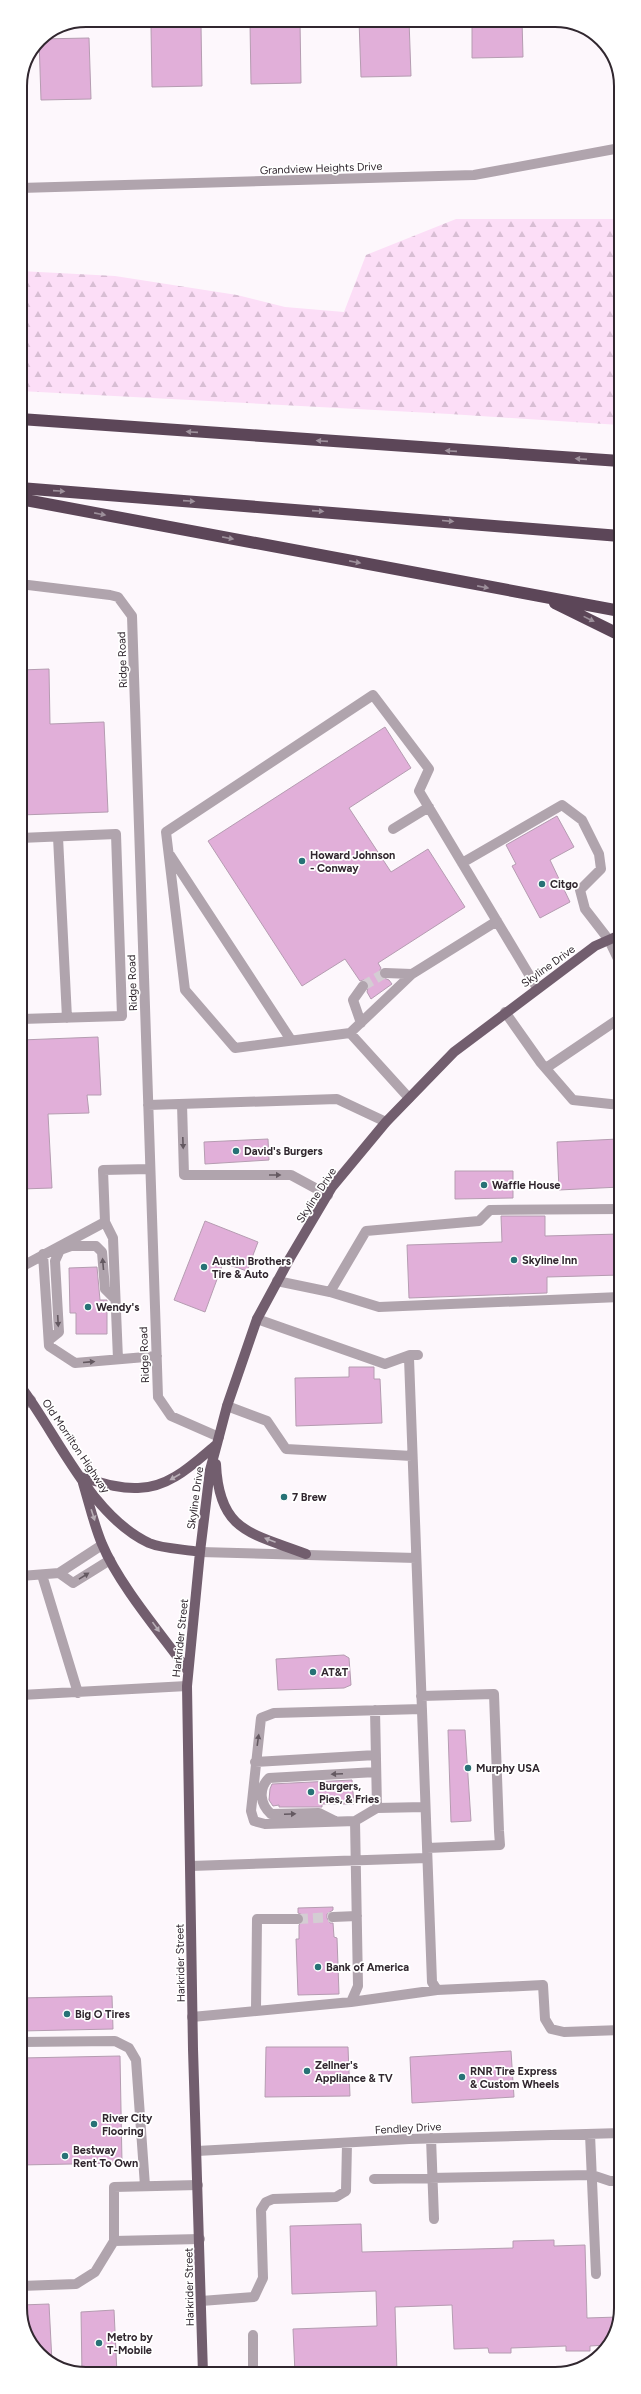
<svg xmlns="http://www.w3.org/2000/svg" width="641" height="2394" font-family="Figtree,sans-serif">
	<style>
		.forest { fill: url(#forest-firs) }
		.building { fill: #e1afd9; stroke: #b59cb1 }
		.lines { fill: none; stroke-linecap: round; stroke-linejoin: round }
		.minor-tunnel { stroke: #d4cdd3; stroke-width: 10; stroke-dasharray: 10 5; stroke-linecap: butt }
		.minor { stroke: #b0a4ad; stroke-width: 10 }
		.major { stroke: #725e6e; stroke-width: 10 }
		.highway { stroke: #5c4658; stroke-width: 12 }
		.oneway { fill: #9d909b }
		.oneway2 { fill: #645961 }
		.oneway3 { fill: #b8aeb6 }
		.poi-dot { fill: #277276; stroke: #fff; stroke-width: 1.5 }
		.labels { text-anchor: middle; stroke-width: 3.5; stroke-linejoin: round; paint-order: stroke }
		.street-label { font-size: 11px; fill: #31272f; stroke: #fff }
		.poi-label { font-size: 11px; font-weight: bold; fill: #31272f; stroke: #fff; text-anchor: start }
		.rim { fill: none; stroke: #31272f; stroke-width: 2 }
	</style>
	<defs>
		<pattern id="forest-firs" width="22" height="20" patternUnits="userSpaceOnUse"><rect width="22" height="20" fill="#fcdef7"/><path d="M5 1l3.5 6h-7zM16 11l3.5 6h-7z" fill="#d8bed4"/></pattern>
	</defs>
	<rect width="100%" height="100%" fill="#fdf7fc"/>
	<path class="forest" d="M456,219h164v206l-170,-11 -430,-23v-120l95,5 122,19 48,12 59,5 22,-57z"/>
	<path class="building" d="M359,20h50l2,56 -50,1z
		M472,20h50l1,37 -51,1z
		M300,22l1,61 -50,1 -1,-61z
		M201,25l1,61 -50,1 -1,-60z
		M89,38l2,61 -50,1 -2,-61z
		M49,669l1,55 54,-2 4,90 -88,3v-145z
		M385,727l26,41 -62,40 42,64 37,-23 37,58 -87,56 3,5 -2,4v4l10,4 3,4 -21,15 -4,-7 2,-9 -5,-3 -4,1 -15,-22 -43,27 -94,-145z
		M557,816l17,31 -24,13 20,42 -30,16 -28,-52 4,-2 -10,-19z
		M98,1037l3,58h-14l2,18 -41,1 4,74 -31,1v-149z
		M268,1139l1,21 -64,4 -1,-22z
		M618,1139l2,48 -61,3 -2,-48z
		M455,1171h58v27l-58,1z
		M501,1216h44v20l75,-2v41l-73,2v16l-138,5 -2,-53 95,-3z
		M205,1221l53,21 -11,29 -24,-8 -18,49 -31,-12z
		M97,1267l3,33h7v34h-31v-21h-6l-1,-45z
		M349,1367h25v12h6l2,44 -86,3 -1,-48 54,-1z
		M344,1655l5,3 2,27 -7,3 -66,2 -2,-31z
		M448,1730h17l6,91 -20,1z
		M352,1780l2,24h-32v3h-43v-2l-6,1 -4,-6 1,-11 2,-5z
		M333,1907v3l-6,4v4l3,5h3l1,14 3,1 2,56 -41,1 -2,-56h3v-14l5,-6 -1,-4 -5,-2v-5z
		M112,1996l1,33 -92,2v-33z
		M266,2047h82l2,49 -85,1z
		M511,2051l3,46 -102,6 -2,-46z
		M120,2056l2,107 -101,2v-107z
		M361,2224l1,28 151,-4v-7l41,-1v6l31,-1 2,73 31,-1 -11,28 -17,1v5h-24v-5l-55,2v5h-22l-1,-5 -34,1 -2,-44 -57,2 2,66h-102l-2,-44 84,-3 -1,-35 -84,3 -2,-68z
		M49,2304l3,58 -10,-4 -21,-37v-16z
		M114,2310l3,64h-35l-1,-62z"/>
	<g class="lines">
		<path class="minor-tunnel" d="M363,986l22,-13
			M298,1919l35,-2"/>
		<path class="minor" d="M20,188l454,-13 146,-27
			M20,584l90,11 8,2 14,19 26,781 13,19 48,21
			M393,829l36,-22
			M58,837l9,181
			M20,838l96,-4 6,182 -101,3
			M170,855l121,185
			M462,863l100,-58 20,15 17,34 2,15 -21,21 5,19 24,31 11,23
			M385,973l27,1
			M505,1012l36,51 32,37 47,5
			M361,1023l-8,-23 10,-14
			M350,1033l62,-59 85,-53
			M546,1068l74,-50
			M409,1098l-59,-65 -115,15 -50,-58 -19,-158 207,-137 56,74 -10,22 118,197
			M182,1104l2,71h107l37,20
			M148,1105l189,-6 49,23
			M43,1254l6,92 26,17 82,-7
			M21,1267l84,-45
			M277,1281l53,11 49,15 241,-10
			M330,1292l36,-61 113,-10 11,-11 130,-1
			M257,1319l128,45 25,-9
			M49,1340l10,-8 -4,-71 5,-11 11,-4h25l6,6 3,37 10,10
			M418,1355h-8l-1,3 23,624 5,8 106,-5 2,34 6,10 13,3 57,-2
			M118,1359l-5,-121 -8,-16 -2,-52 47,-1
			M227,1406l40,15 19,28 126,7
			M21,1407l10,-7
			M200,1552l216,6
			M59,1573l14,10 37,-23
			M42,1575l36,118
			M21,1576l38,-3 43,-28
			M21,1695l166,-9
			M421,1696l73,-2 5,137 1,14 -73,3
			M422,1709l-148,4 -13,5 -10,93 3,10 11,3 90,-3 22,-13 48,-1
			M375,1710l2,98
			M255,1762l121,-7
			M335,1821l-16,-8 -48,1c-11,-10 -13,-25 -2,-36l107,-6
			M191,1866l236,-8
			M333,1917l24,-1
			M351,2002l86,-12
			M256,2009l1,-90h41
			M192,2017l159,-15 7,-16 -3,-165
			M21,2042l94,-1 14,7 7,12 9,126
			M590,2134l6,140
			M431,2138l3,81
			M197,2151l212,-12 212,-6
			M374,2179l218,-4 18,6h11
			M114,2241l86,-2
			M21,2286l55,-2 19,-12 19,-31v-54l84,-2
			M201,2301l53,-4 9,-19 -2,-68 5,-8 7,-3 63,-2 10,-6 1,-48
			M253,2373v-38"/>
		<path class="major" d="M21,1387c37,49 70,129 128,156 14,6 35,6 51,9
			M216,1464c3,68 35,69 90,90
			M81,1477c18,5 38,12 57,11 32,0 56,-25 79,-44
			M83,1483c6,20 11,42 19,61 17,41 60,91 86,127
			M203,2374l-10,-325 -6,-363 13,-134 10,-82 7,-26 10,-38 30,-87 33,-61 42,-71 54,-65 68,-70 141,-106 25,-11"/>
		<path class="highway" d="M20,419l600,42
			M20,488l600,48
			M20,499l600,112
			M555,603l65,32"/>
	</g>
	<defs><path id="oneway-solid" d="M-6-.8H1V-3.2L6.5 0L1 3.2V.8H-6Z"/></defs>
	<g class="oneway">
		<use href="#oneway-solid" transform="translate(192 432) rotate(-176)"/>
		<use href="#oneway-solid" transform="translate(322 441) rotate(-176)"/>
		<use href="#oneway-solid" transform="translate(451 451) rotate(-176)"/>
		<use href="#oneway-solid" transform="translate(581 459) rotate(-176)"/>
		<use href="#oneway-solid" transform="translate(59 491) rotate(4)"/>
		<use href="#oneway-solid" transform="translate(189 501) rotate(4)"/>
		<use href="#oneway-solid" transform="translate(318 511) rotate(4)"/>
		<use href="#oneway-solid" transform="translate(100 514) rotate(11)"/>
		<use href="#oneway-solid" transform="translate(448 521) rotate(5)"/>
		<use href="#oneway-solid" transform="translate(228 538) rotate(11)"/>
		<use href="#oneway-solid" transform="translate(355 562) rotate(11)"/>
		<use href="#oneway-solid" transform="translate(483 587) rotate(11)"/>
		<use href="#oneway-solid" transform="translate(589 619) rotate(26)"/>
	</g>
	<g class="oneway2">
		<use href="#oneway-solid" transform="translate(183 1143) rotate(88)"/>
		<use href="#oneway-solid" transform="translate(275 1175)"/>
		<use href="#oneway-solid" transform="translate(103 1264) rotate(-95)"/>
		<use href="#oneway-solid" transform="translate(58 1321) rotate(87)"/>
		<use href="#oneway-solid" transform="translate(89 1362) rotate(-5)"/>
		<use href="#oneway-solid" transform="translate(84 1576) rotate(-32)"/>
		<use href="#oneway-solid" transform="translate(258 1740) rotate(-82)"/>
		<use href="#oneway-solid" transform="translate(337 1774) rotate(177)"/>
		<use href="#oneway-solid" transform="translate(290 1814) rotate(-2)"/>
	</g>
	<g class="oneway3">
		<use href="#oneway-solid" transform="translate(175 1477) rotate(150)"/>
		<use href="#oneway-solid" transform="translate(93 1515) rotate(72)"/>
		<use href="#oneway-solid" transform="translate(270 1540) rotate(-159)"/>
		<use href="#oneway-solid" transform="translate(156 1627) rotate(54)"/>
	</g>
	<g class="poi-dot">
		<circle cx="302" cy="861" r="4"/>
		<circle cx="542" cy="884" r="4"/>
		<circle cx="236" cy="1151" r="4"/>
		<circle cx="484" cy="1185" r="4"/>
		<circle cx="514" cy="1260" r="4"/>
		<circle cx="204" cy="1267" r="4"/>
		<circle cx="88" cy="1307" r="4"/>
		<circle cx="284" cy="1497" r="4"/>
		<circle cx="313" cy="1672" r="4"/>
		<circle cx="468" cy="1768" r="4"/>
		<circle cx="311" cy="1792" r="4"/>
		<circle cx="318" cy="1967" r="4"/>
		<circle cx="67" cy="2014" r="4"/>
		<circle cx="307" cy="2071" r="4"/>
		<circle cx="462" cy="2077" r="4"/>
		<circle cx="94" cy="2124" r="4"/>
		<circle cx="65" cy="2156" r="4"/>
		<circle cx="99" cy="2343" r="4"/>
	</g>
	<g class="labels">
		<g class="street-label">
			<text transform="translate(321 168) rotate(-2)" y="4">Grandview Heights Drive</text>
			<text transform="translate(122 660) rotate(-92)" y="4">Ridge Road</text>
			<text transform="translate(548 966) rotate(-36)" y="4">Skyline Drive</text>
			<text transform="translate(132 983) rotate(-92)" y="4">Ridge Road</text>
			<text transform="translate(316 1195) rotate(-57)" y="4">Skyline Drive</text>
			<text transform="translate(144 1355) rotate(-92)" y="4">Ridge Road</text>
			<text transform="translate(76 1446) rotate(56)" y="4">Old Morrilton Highway</text>
			<text transform="translate(195 1498) rotate(-82)" y="4">Skyline Drive</text>
			<text transform="translate(180 1638) rotate(-84)" y="4">Harkrider Street</text>
			<text transform="translate(180 1963) rotate(-91)" y="4">Harkrider Street</text>
			<text transform="translate(408 2128) rotate(-3)" y="4">Fendley Drive</text>
			<text transform="translate(189 2287) rotate(-91)" y="4">Harkrider Street</text>
		</g>
		<g class="poi-label">
			<text x="310" y="859">Howard Johnson<tspan x="310" dy="13">- Conway</tspan></text>
			<text x="550" y="888">Citgo</text>
			<text x="244" y="1155">David's Burgers</text>
			<text x="492" y="1189">Waffle House</text>
			<text x="522" y="1264">Skyline Inn</text>
			<text x="212" y="1265">Austin Brothers<tspan x="212" dy="13">Tire &amp; Auto</tspan></text>
			<text x="96" y="1311">Wendy's</text>
			<text x="292" y="1501">7 Brew</text>
			<text x="321" y="1676">AT&amp;T</text>
			<text x="476" y="1772">Murphy USA</text>
			<text x="319" y="1790">Burgers,<tspan x="319" dy="13">Pies, &amp; Fries</tspan></text>
			<text x="326" y="1971">Bank of America</text>
			<text x="75" y="2018">Big O Tires</text>
			<text x="315" y="2069">Zellner's<tspan x="315" dy="13">Appliance &amp; TV</tspan></text>
			<text x="470" y="2075">RNR Tire Express<tspan x="470" dy="13">&amp; Custom Wheels</tspan></text>
			<text x="102" y="2122">River City<tspan x="102" dy="13">Flooring</tspan></text>
			<text x="73" y="2154">Bestway<tspan x="73" dy="13">Rent To Own</tspan></text>
			<text x="107" y="2341">Metro by<tspan x="107" dy="13">T-Mobile</tspan></text>
		</g>
	</g>
	<path d="M0 0H641V2394H0ZM86 27H555A59 59 0 0 1 614 86V2308A59 59 0 0 1 555 2367H86A59 59 0 0 1 27 2308V86A59 59 0 0 1 86 27Z" fill="#fff" fill-rule="evenodd"/>
	<path class="rim" d="M86 27H555A59 59 0 0 1 614 86V2308A59 59 0 0 1 555 2367H86A59 59 0 0 1 27 2308V86A59 59 0 0 1 86 27Z"/>
</svg>
